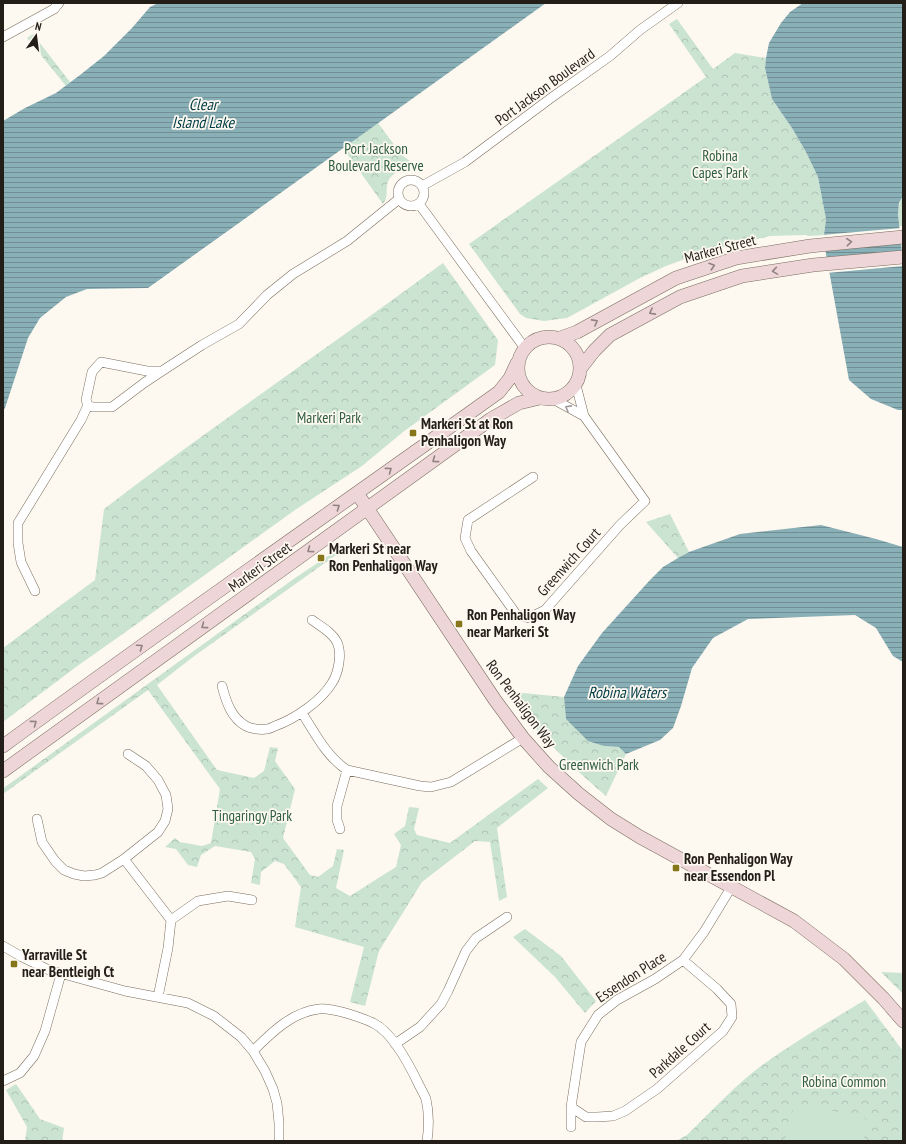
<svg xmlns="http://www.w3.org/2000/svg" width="906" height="1144" font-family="'PT Sans Narrow',sans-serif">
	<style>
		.park { fill: url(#park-crowns) }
		.pitch { fill: #cbe4d2 }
		.water { fill: url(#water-rules) }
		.pier { fill: #fdf8f0 }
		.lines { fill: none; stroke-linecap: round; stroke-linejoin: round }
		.street-casing { stroke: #7a6d5d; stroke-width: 10 }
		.secondary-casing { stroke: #7a6d5d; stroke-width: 14 }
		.street { stroke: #fff; stroke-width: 9 }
		.secondary { stroke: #edd5d8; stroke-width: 13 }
		.oneway { stroke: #928381 }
		.oneway2 { stroke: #9c9a97 }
		.poi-dot { fill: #877619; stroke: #fdf8f0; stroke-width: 1.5 }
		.labels { text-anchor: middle; stroke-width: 3.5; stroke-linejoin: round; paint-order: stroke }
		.street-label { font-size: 15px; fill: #231e17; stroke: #fdf8f0 }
		.park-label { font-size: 15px; fill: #2e5e3f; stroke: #fdf8f0 }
		.poi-label { font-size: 15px; font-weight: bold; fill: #231e17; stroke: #fdf8f0; text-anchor: start }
		.water-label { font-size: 16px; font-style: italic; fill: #003d47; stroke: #fdf8f0 }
	</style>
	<defs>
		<pattern id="park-crowns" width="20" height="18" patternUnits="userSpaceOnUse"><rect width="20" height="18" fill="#cbe4d2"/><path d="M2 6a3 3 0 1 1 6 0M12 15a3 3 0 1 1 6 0" fill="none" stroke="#aec3b4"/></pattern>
		<pattern id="water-rules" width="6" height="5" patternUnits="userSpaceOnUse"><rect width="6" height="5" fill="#89afb7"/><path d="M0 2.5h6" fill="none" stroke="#708e94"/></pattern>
	</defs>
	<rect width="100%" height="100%" fill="#fdf8f0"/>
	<path class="park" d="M677,19l36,50 22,-16 31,5 -1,10 7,31 20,29 14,24 12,25 8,42 -2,16 -15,1 -4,-1 -35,1 -63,15 -41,15 -26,12 -73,40 -23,3 -18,-3 -6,-4 -51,-70 237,-167 -37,-53z
		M33,34l37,48 -4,4 -39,-48z
		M378,123l23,31 11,9 -1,4c-10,1 -22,7 -24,18 -1,7 1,13 -4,19l-40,-56z
		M903,196v30h-4c-1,-11 -2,-20 4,-30z
		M443,263l55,77 -3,25 -92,67 -41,34 -67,44 -161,116 -58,41 -73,55v-74l92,-68 9,-71c111,-85 227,-163 339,-246z
		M670,514l19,38 -11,6 -32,-36z
		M346,544l4,1 -157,112 -36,28 60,85 37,8 10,-7 6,-24 8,1 -3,13 20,28 -12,49 27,37 8,2 15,-11 4,-17 7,1 -8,38 14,8 46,-29 5,-22 -7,-11 11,-8 4,-19 10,1 -5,21 3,6 33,8 88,-64 10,9 -51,40 10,69 -8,4 -9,-59 -15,-1 -53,41 -43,69 -14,55 -15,-4 14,-55 -69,-20 6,-40 -17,-23 -9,-3 -14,11 -1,13 -9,-2 4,-24 -4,-7 -36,-6 -14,9 -4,12 -9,-2 -12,-16 -11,-2 10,-9 5,4 22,4 9,-3 9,-54 -72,-99 -145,104v-5l2,-2 290,-209z
		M504,691l60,6 2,22 37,27 16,1 7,7 -20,42c-37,-31 -71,-66 -102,-105z
		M525,929l36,27 35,45 -11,12 -30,-36 -42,-40z
		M881,972l22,1v21z
		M865,1000l38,51v90h-227l11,-6c24,-23 47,-49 74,-69 33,-24 69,-45 104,-66z
		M16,1084l24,35 24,9 -2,13h-37l2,-14 -21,-37z"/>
	<path class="pitch" d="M795,1102l74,18 -6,21h-78z"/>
	<path class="water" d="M158,3h388l-398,285 -61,1 -21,8 -26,21 -12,20 -23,70 -2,3v-290l22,-13 31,-15 24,-18 24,-19 28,-28 18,-21z
		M803,3h100v193l-4,7 -1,11 5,48v148h-5l-27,-11 -22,-19 -23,-126 -2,-19 2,-16 -8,-42 -12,-25 -14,-24 -20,-29 -7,-31 1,-10 3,-15 12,-20 9,-11z
		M821,525l55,14 27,8v115l-10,-6 -17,-28 -21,-13 -107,4 -35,19 -21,30 -11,38 -8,22 -13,12 -34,14 -7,-7 -15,-1 -16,-5 -22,-22 -2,-22 14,-31 24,-33 48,-53 13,-13 15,-9 11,-6 51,-18z"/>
	<path class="pier" d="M901,228l2,15 -80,7 -1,-15z
		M903,251v15l-76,7 -2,-14z"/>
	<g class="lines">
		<defs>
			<path id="street" d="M3,37l51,-28 5,-6
				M398 193a13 13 0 1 1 26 0a13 13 0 1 1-26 0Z
				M422,186l43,-24 86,-64 59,-42 30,-26 38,-27
				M419,204l105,143
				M162,371h-15l-46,-9 -9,10 -6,28 2,5 4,2h20l32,-24 18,-12 40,-26 37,-21 28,-29 26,-21 54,-33 52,-42
				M553,399l31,17
				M533,477l-65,43 -3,18 6,13 45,63 13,4 16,-8 75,-85 25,-24 -61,-85 -8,-31
				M35,591l-14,-29 -3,-19v-20l63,-103 7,-15
				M222,686c4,15 9,32 24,40 5,3 15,4 21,3 2,0 6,-2 8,-3 20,-7 46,-25 57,-43 7,-11 10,-30 5,-41 -5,-10 -17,-16 -25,-22
				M302,713c13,20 24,43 45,57l73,16 11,1 20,-5 72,-44
				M37,819l5,23 13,19 9,9 10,4 10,2 11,-1 7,-2 22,-14 34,-27 7,-11 3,-12 -2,-14 -8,-15 -12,-14 -18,-12
				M340,829l-3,-9v-14l10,-36
				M124,859l47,61 -3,28 -10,49
				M171,920l27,-19 30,-5 24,4
				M3,946l19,11 27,13 76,21 63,12 26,13 27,21 12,14 12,20 8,18 4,14 2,20v18
				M395,1044l25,-17 21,-23 7,-13 18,-40 10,-13 31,-21
				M253,1051c18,-18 39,-39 66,-42 8,-1 19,2 27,4 9,3 20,6 29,11 18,10 35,42 44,61 2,4 5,9 7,14 3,13 3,28 1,42
				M3,1081l17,-8 14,-17 11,-25 16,-57
				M571,1107l15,10h11l16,-1 12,-5 32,-22 66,-58 9,-14 -1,-13 -14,-15 -34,-29
				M571,1127v-20l10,-65 17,-27 19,-15 38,-21 28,-19 21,-28 28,-46"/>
			<path id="secondary" d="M518 368a31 31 0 1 1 62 0a31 31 0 1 1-62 0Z
				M560,338l17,-6 99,-54 60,-20 74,-12 93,-9
				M580,369l14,-18 16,-16 70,-38 62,-21 71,-11 90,-8
				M357,493l138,207 28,38 26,29 30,27 32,25 29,18 154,84 50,38 40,40 19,22
				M3,746c164,-120 331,-236 496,-354l11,-14 7,-15
				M3,771l488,-352 28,-16 21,-5"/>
		</defs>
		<use href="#street" class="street-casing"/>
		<use href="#secondary" class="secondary-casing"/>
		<use href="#street" class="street"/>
		<use href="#secondary" class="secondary"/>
	</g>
	<defs><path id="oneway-chevron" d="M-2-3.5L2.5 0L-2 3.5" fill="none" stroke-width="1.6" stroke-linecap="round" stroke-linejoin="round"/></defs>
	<g class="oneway">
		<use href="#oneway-chevron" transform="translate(849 242) rotate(-5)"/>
		<use href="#oneway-chevron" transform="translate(712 266) rotate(-18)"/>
		<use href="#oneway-chevron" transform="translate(775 271) rotate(171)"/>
		<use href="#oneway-chevron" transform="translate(652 312) rotate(152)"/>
		<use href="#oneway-chevron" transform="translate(595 322) rotate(-29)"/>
		<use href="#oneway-chevron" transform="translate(435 460) rotate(144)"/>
		<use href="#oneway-chevron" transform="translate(389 470) rotate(-36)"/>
		<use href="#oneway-chevron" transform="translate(337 507) rotate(-35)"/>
		<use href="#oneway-chevron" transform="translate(310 550) rotate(144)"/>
		<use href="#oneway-chevron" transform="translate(204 626) rotate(144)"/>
		<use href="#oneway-chevron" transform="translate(140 647) rotate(-35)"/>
		<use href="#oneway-chevron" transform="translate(99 702) rotate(144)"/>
		<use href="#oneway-chevron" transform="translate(34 723) rotate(-36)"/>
	</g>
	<use class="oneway2" href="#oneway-chevron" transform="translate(568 408) rotate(-151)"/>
	<g class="poi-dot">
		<rect x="409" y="429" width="8" height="8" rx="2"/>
		<rect x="317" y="554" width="8" height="8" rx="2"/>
		<rect x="455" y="620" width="8" height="8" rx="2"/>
		<rect x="672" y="864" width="8" height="8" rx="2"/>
		<rect x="10" y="960" width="8" height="8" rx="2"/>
	</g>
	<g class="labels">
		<g class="street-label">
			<text transform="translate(545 87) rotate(-36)" y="5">Port Jackson Boulevard</text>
			<text transform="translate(720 249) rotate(-15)" y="5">Markeri Street</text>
			<text transform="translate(569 562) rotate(-48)" y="5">Greenwich Court</text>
			<text transform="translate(260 567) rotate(-36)" y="5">Markeri Street</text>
			<text transform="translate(521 704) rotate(53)" y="5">Ron Penhaligon Way</text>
			<text transform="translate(631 977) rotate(-33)" y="5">Essendon Place</text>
			<text transform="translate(680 1050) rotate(-42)" y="5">Parkdale Court</text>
		</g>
		<g class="park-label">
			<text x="376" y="154">Port Jackson<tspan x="376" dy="17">Boulevard Reserve</tspan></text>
			<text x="720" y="161">Robina<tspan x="720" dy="17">Capes Park</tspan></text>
			<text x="329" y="423">Markeri Park</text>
			<text x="599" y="770">Greenwich Park</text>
			<text x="252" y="821">Tingaringy Park</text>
			<text x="844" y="1087">Robina Common</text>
		</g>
		<g class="poi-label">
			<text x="421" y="429">Markeri St at Ron<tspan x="421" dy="17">Penhaligon Way</tspan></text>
			<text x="329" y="554">Markeri St near<tspan x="329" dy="17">Ron Penhaligon Way</tspan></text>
			<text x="467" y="620">Ron Penhaligon Way<tspan x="467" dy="17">near Markeri St</tspan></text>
			<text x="684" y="864">Ron Penhaligon Way<tspan x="684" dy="17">near Essendon Pl</tspan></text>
			<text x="22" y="960">Yarraville St<tspan x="22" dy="17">near Bentleigh Ct</tspan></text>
		</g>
		<g class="water-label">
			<text x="203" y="110">Clear<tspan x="203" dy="18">Island Lake</tspan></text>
			<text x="627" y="698">Robina Waters</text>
		</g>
	</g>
	<rect width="906" height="1144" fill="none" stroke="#231e17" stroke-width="8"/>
	<g transform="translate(36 36) rotate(14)" stroke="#fdf8f0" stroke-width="3" paint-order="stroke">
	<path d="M0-3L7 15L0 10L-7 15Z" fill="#231e17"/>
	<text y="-6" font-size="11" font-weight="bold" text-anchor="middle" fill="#231e17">N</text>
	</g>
</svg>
